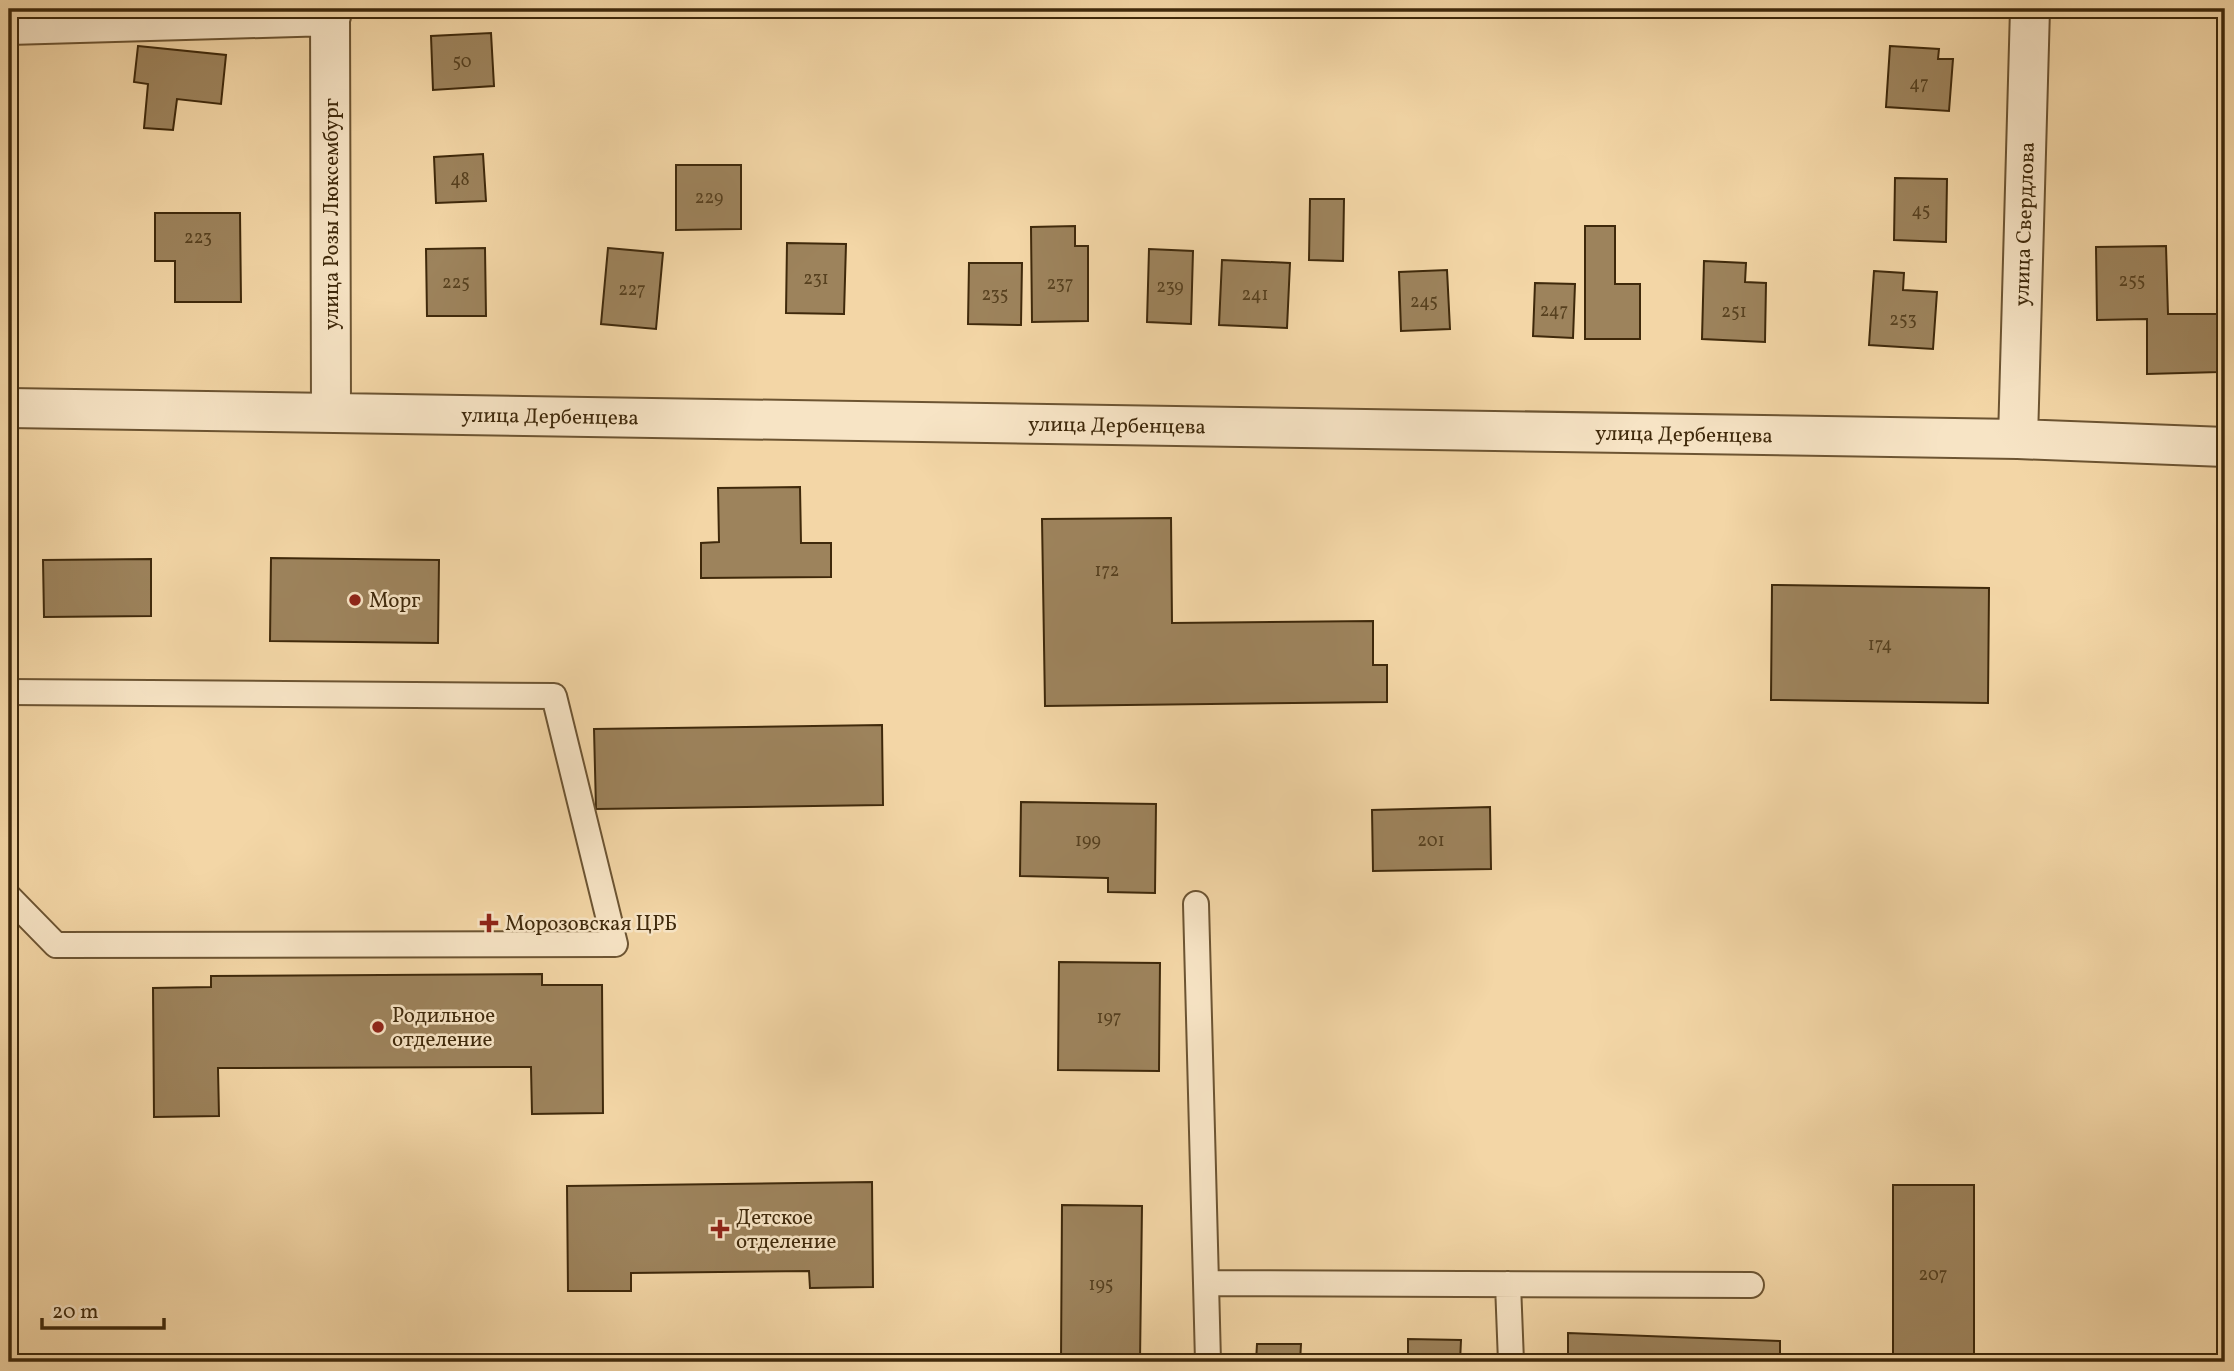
<svg xmlns="http://www.w3.org/2000/svg" width="2234" height="1371" font-family="Vollkorn,serif">
	<style>
		.building { fill: #9d835c; stroke: #3f290b; stroke-width: 2 }
		.lines { fill: none; stroke-linecap: round; stroke-linejoin: round }
		.lane-casing { stroke: #6c5432; stroke-width: 28 }
		.street-casing { stroke: #6c5432; stroke-width: 42 }
		.lane { stroke: #f7e4c5; stroke-width: 24 }
		.street { stroke: #f7e4c5; stroke-width: 38 }
		.poi-dot { fill: #8f2418; stroke: #f7e4c5; stroke-width: 2.5 }
		.labels { text-anchor: middle; stroke-width: 5; stroke-linejoin: round; paint-order: stroke }
		.number-label { font-size: 18px; fill: #56401f }
		.street-label { font-size: 21px; fill: #3f290b; stroke: #f7e4c5 }
		.poi-label { font-size: 21px; fill: #3f290b; stroke: #f7e4c5; text-anchor: start }
	</style>
	<rect width="100%" height="100%" fill="#f3d6a6"/>
	<filter id="stains"><feTurbulence type="fractalNoise" baseFrequency=".00286" numOctaves="4"/><feColorMatrix values="0 0 0 0 .2 0 0 0 0 .09 0 0 0 0 .02 0 0 0 .5 -.17"/></filter>
	<radialGradient id="worn" r=".72"><stop offset=".6" stop-color="#630" stop-opacity="0"/><stop offset="1" stop-color="#630" stop-opacity=".3"/></radialGradient>
	<path class="building" d="M2111,9h62v4z
		M491,33l3,53 -61,4 -2,-54z
		M138,46l88,9 -5,49 -44,-5 -4,31 -29,-2 4,-44 -14,-2z
		M1890,46l49,3 -1,10h15l-4,52 -63,-4z
		M483,154l3,47 -50,2 -2,-46z
		M676,165h65v64l-65,1z
		M1895,178l52,1 -1,63 -52,-2z
		M1310,199h34l-1,62 -34,-1z
		M155,213h85l1,89h-66v-41h-20z
		M1075,226v20h13v75l-56,1 -1,-95z
		M1585,226h30v58h25v55h-55z
		M787,243l59,1 -2,70 -58,-1z
		M2166,246l2,68h50l1,58 -72,2v-55l-50,1 -1,-73z
		M485,248l1,68h-59l-1,-67z
		M608,248l55,5 -7,76 -55,-5z
		M1149,249l44,2 -2,73 -44,-2z
		M1222,260l68,3 -3,65 -68,-3z
		M1704,261l42,2 -1,19 21,1 -1,59 -63,-3z
		M969,263h53l-1,62 -53,-1z
		M1447,270l3,59 -49,2 -2,-59z
		M1874,271l30,2 -1,17 34,2 -4,57 -64,-4z
		M1535,283l40,1 -2,54 -40,-2z
		M800,487l1,56h30v34l-130,1v-35l18,-1 -1,-54z
		M1171,518l1,105 201,-2v44h14v37l-342,4 -3,-187z
		M271,558l168,2 -1,83 -168,-2z
		M151,559v57l-107,1 -1,-57z
		M1772,585l217,3 -1,115 -217,-3z
		M882,725l1,80 -287,4 -2,-80z
		M1021,802l135,2 -1,89 -47,-1v-14l-88,-2z
		M1490,807l1,62 -118,2 -1,-61z
		M1059,962l101,1 -1,108 -101,-1z
		M542,974v11h60l1,128 -71,1 -1,-47 -313,1 1,48 -65,1 -1,-129 58,-1v-11z
		M872,1182l1,105 -63,1 -1,-17 -178,2v18h-63l-1,-105z
		M1893,1185h81v177h-81z
		M1062,1205l80,1 -2,156h-79z
		M1568,1333l212,8v21h-212z
		M1408,1339l53,1 -1,22h-52z
		M1257,1344h44l-1,18h-44z"/>
	<g class="lines">
		<defs>
			<path id="lane" d="M9,692l545,4 61,248 -559,1 -47,-48
				M1196,904l10,379 545,2
				M1206,1283l2,79
				M1508,1284l3,78"/>
			<path id="street" d="M330,9l1,404
				M9,25l322,-9
				M9,408l2009,31 207,8
				M2018,439l12,-430"/>
		</defs>
		<use href="#lane" class="lane-casing"/>
		<use href="#street" class="street-casing"/>
		<use href="#lane" class="lane"/>
		<use href="#street" class="street"/>
	</g>
	<g class="poi-dot">
		<circle cx="355" cy="600" r="7"/>
		<path d="M485.5 912.5h7v7h7v7h-7v7h-7v-7h-7v-7h7z"/>
		<circle cx="378" cy="1027" r="7"/>
		<path d="M716.5 1218.5h7v7h7v7h-7v7h-7v-7h-7v-7h7z"/>
	</g>
	<g class="labels">
		<g class="number-label">
			<text x="462" y="67">50</text>
			<text x="1919" y="89">47</text>
			<text x="460" y="185">48</text>
			<text x="709" y="203">229</text>
			<text x="1921" y="216">45</text>
			<text x="198" y="243">223</text>
			<text x="816" y="284">231</text>
			<text x="2132" y="286">255</text>
			<text x="456" y="288">225</text>
			<text x="1060" y="289">237</text>
			<text x="1170" y="292">239</text>
			<text x="632" y="295">227</text>
			<text x="995" y="300">235</text>
			<text x="1255" y="300">241</text>
			<text x="1424" y="307">245</text>
			<text x="1554" y="316">247</text>
			<text x="1734" y="317">251</text>
			<text x="1903" y="325">253</text>
			<text x="1107" y="576">172</text>
			<text x="1880" y="650">174</text>
			<text x="1088" y="846">199</text>
			<text x="1431" y="846">201</text>
			<text x="1109" y="1023">197</text>
			<text x="1933" y="1280">207</text>
			<text x="1101" y="1290">195</text>
		</g>
		<g class="street-label">
			<text transform="translate(331 214) rotate(-90)" y="7">улица Розы Люксембург</text>
			<text transform="translate(2024 224) rotate(-88)" y="7">улица Свердлова</text>
			<text transform="translate(550 416) rotate(1)" y="7">улица Дербенцева</text>
			<text transform="translate(1117 425) rotate(1)" y="7">улица Дербенцева</text>
			<text transform="translate(1684 434) rotate(1)" y="7">улица Дербенцева</text>
		</g>
		<g class="poi-label">
			<text x="369" y="607">Морг</text>
			<text x="505" y="930">Морозовская ЦРБ</text>
			<text x="392" y="1022">Родильное<tspan x="392" dy="24">отделение</tspan></text>
			<text x="736" y="1224">Детское<tspan x="736" dy="24">отделение</tspan></text>
		</g>
	</g>
	<rect width="2234" height="1371" fill="none" stroke="#f3d6a6" stroke-width="35"/>
	<rect x="10" y="10" width="2213" height="1350" fill="none" stroke="#3f290b" stroke-width="3.5"/>
	<rect x="18" y="18" width="2199" height="1336" fill="none" stroke="#3f290b" stroke-width="2"/>
	<path d="M42 1318v10h122v-10" fill="none" stroke="#3f290b" stroke-width="3.5"/>
	<text x="52" y="1318" font-size="21" fill="#3f290b" stroke="#f7e4c5" stroke-width="5" paint-order="stroke">20 m</text>
	<rect width="100%" height="100%" filter="url(#stains)"/>
	<rect width="100%" height="100%" fill="url(#worn)"/>
</svg>
